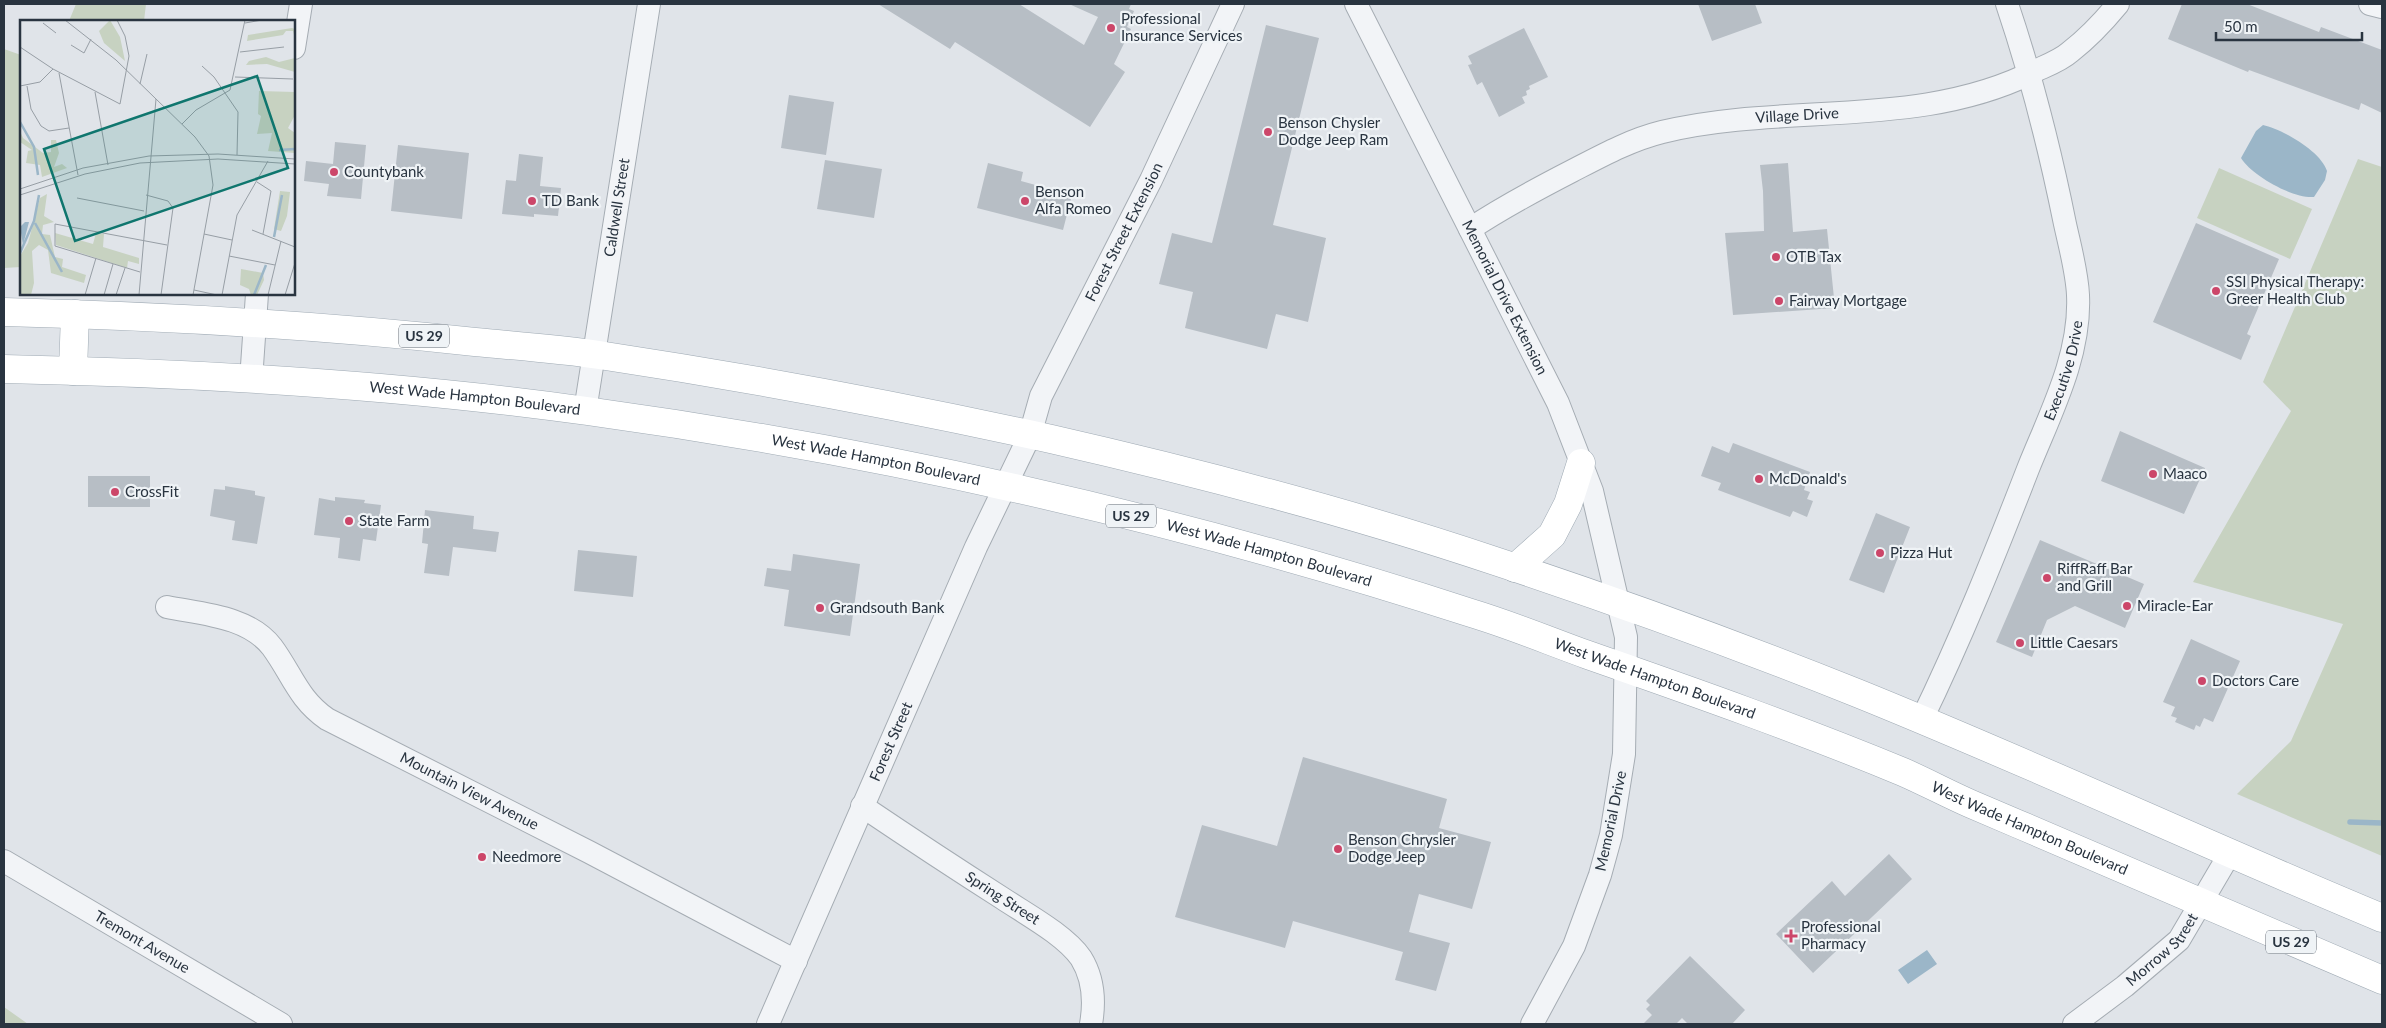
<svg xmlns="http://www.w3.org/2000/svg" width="2386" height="1028" font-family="Lato,sans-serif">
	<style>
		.green { fill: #c7d2c1 }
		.water { fill: #9bb6c8 }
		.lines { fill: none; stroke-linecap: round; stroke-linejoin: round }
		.stream { stroke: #9bb6c8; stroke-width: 5.5 }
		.building { fill: #b7bec5 }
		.minor-casing { stroke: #a5acb3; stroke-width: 24 }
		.major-casing { stroke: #9faab4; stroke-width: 29 }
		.minor { stroke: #f2f4f7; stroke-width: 22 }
		.major { stroke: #fff; stroke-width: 28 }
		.poi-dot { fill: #cc4669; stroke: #eff3f6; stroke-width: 2 }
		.labels { text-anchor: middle; stroke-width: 4.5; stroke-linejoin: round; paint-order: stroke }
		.shield { fill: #eff3f6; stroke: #646d77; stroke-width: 1 }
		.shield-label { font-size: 14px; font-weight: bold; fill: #293440 }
		.poi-label { font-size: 15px; fill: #293440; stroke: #eff3f6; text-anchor: start }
		.street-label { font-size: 15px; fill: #293440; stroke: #eff3f6 }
		.inset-river { fill: none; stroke: #9bb6c8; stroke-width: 2.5 }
		.inset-road { fill: none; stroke: #979ea5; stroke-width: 1 }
		.view { fill: #0f766e; fill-opacity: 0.15; stroke: #0f766e; stroke-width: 2.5 }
		.inset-edge { fill: none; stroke: #293440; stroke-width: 2.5 }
	</style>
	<rect width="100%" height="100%" fill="#e0e4e9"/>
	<path class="green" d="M76,4h70l-2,17h-75z
		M4,49l17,6v212l-17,1z
		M2358,159l24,8v689l-145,-62 54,-53 52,-117 -150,-42 98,-171 -28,-29z
		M2219,168l93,41 -22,50 -93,-41z
		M4,1007l24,17h-24z"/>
	<path class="water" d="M2263,125c19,4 58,26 64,46l-2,9 -11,17c-20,2 -62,-21 -73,-39l15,-27z
		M1927,950l10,14 -29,20 -10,-14z"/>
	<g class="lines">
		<path class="stream" d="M2350,822l32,1"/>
	</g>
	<path class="building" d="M878,4h141l65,41 14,-28 -29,-13h62l-2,5 5,2 -7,16 4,2 -17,35 11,8 -35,55 -135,-85 -5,7z
		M1698,4h57l7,19 -50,18z
		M2182,4h65l72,28 2,-5 61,23v63l-21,-10 -2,7 -110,-40 -1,2 -80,-33z
		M1266,25l53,13 -46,187 53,13 -18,84 -32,-8 -9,35 -82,-21 8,-36 -34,-8 13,-51 40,10z
		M1524,28l24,49 -19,9 1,3 -4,2 1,4 -5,2 3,6 -26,14 -17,-35 -5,3 -9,-20 4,-1 -4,-8z
		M789,95l45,7 -8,53 -45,-7z
		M335,142l31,3 -5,54 -34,-3 2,-12 -25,-3 2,-20 27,3z
		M398,145l71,8 -7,66 -71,-8z
		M519,154l24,3 -3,29 21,2 -3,28 -24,-2v3l-32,-3 4,-34 10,1z
		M825,160l57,9 -8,49 -57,-9z
		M988,163l35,9 -2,9 51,14 -9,35 -86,-22z
		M1788,163l5,69 34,-3 8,79 -102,7 -8,-82 39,-2 -1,-40 -3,-26z
		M2196,223l83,36 -32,75 4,2 -10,24 -88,-38z
		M2120,431l85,37 -21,46 -83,-33z
		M1733,443l77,29 -6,18 6,2 -3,7 6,2 -6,16 -14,-6 -3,6 -72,-27 3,-7 -20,-7 11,-30 17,7z
		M88,476h62v31h-62z
		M225,486l30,5v4l10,2 -8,47 -25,-4 3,-19 -25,-5 4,-27 11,1z
		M335,497l30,3 -1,3 17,2 -5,36 -13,-2 -3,22 -22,-3 2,-20 -26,-3 5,-37 16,3z
		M425,510l49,6 -1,13 26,3 -3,20 -43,-5 -4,29 -25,-3 4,-29 -6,-1z
		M1876,513l34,14 -26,66 -35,-13z
		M2040,540l104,44 -19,44 -50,-22 -28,14 -15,37 -36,-15z
		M578,550l59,6 -4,41 -59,-6z
		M793,554l67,10 -10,72 -66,-10 5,-36 -25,-4 3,-18 24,3z
		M2191,639l49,22 -27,61 -9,-4 -4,9 -4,-2 -2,5 -19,-8 2,-4 -6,-2 4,-9 -12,-5z
		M1303,757l144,42 -8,29 52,14 -19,67 -53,-15 -10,38 41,11 -14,48 -41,-11 8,-28 -110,-31 -8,27 -110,-31 27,-92 75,21z
		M1889,854l23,25 -99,94 -37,-39 56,-53 13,15z
		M1690,956l55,54 -13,14h-44l-6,-6 -6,6h-33l9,-9 -6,-6 4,-4 -4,-4z"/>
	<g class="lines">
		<defs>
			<g id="minor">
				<path id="s1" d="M1356,4l202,399 34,88 34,146 -2,117 -13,81 -11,40 -26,71 -42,78"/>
				<path d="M2370,4l12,3"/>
				<path d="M294,48l7,-44"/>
				<path id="s2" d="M1470,229c33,-22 67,-40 102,-58 29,-15 58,-31 90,-39 123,-30 259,-2 375,-62 11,-5 24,-10 33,-18 18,-14 34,-31 48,-48"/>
				<path d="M251,380l6,-86"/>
				<path id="s3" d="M585,411l64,-407"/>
				<path id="s4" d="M167,607c35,7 81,9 105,40 20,27 26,52 55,72l262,133 207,109"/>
				<path id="s5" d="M1921,721c40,-82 74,-167 107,-252 22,-55 53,-113 50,-174 -1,-23 -8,-48 -13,-71 -15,-74 -34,-149 -58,-220"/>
				<path id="s6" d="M862,806c46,31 93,62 140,92 24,16 63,37 79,60 13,21 14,43 10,66"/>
				<path id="s7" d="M4,861l277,163"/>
				<path id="s8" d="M768,1024l208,-477 54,-112 11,-39 110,-216 82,-176"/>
				<path id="s9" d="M2074,1024l51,-38 54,-46 50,-85"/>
			</g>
			<g id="major">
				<path d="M4,312c157,4 315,13 471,30 41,4 83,7 124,13 152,23 302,51 452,84 149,34 298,73 444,122 121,40 242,84 362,132 176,71 349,152 525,225"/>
				<path id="s10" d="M4,369c194,4 390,15 583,42 299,41 597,109 884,202 40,12 78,28 117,42 106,37 211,74 315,117 23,10 45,22 68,32 137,58 273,118 411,176"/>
				<path d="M73,371l2,-57"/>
				<path d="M1515,568l37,-33 16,-31 13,-41"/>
			</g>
		</defs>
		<use href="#minor" class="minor-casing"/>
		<use href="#major" class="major-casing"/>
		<use href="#minor" class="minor"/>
		<use href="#major" class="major"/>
	</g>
	<g class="poi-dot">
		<circle cx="1111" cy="28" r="5"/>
		<circle cx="1268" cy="132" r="5"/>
		<circle cx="334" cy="172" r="5"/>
		<circle cx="532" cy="201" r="5"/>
		<circle cx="1025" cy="201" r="5"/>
		<circle cx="1776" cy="257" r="5"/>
		<circle cx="2216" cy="291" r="5"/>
		<circle cx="1779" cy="301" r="5"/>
		<circle cx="2153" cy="474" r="5"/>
		<circle cx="1759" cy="479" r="5"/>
		<circle cx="115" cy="492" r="5"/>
		<circle cx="349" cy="521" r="5"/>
		<circle cx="1880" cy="553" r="5"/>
		<circle cx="2047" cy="578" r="5"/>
		<circle cx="2127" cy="606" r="5"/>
		<circle cx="820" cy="608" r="5"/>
		<circle cx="2020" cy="643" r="5"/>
		<circle cx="2202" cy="681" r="5"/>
		<circle cx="1338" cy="849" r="5"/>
		<circle cx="482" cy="857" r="5"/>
		<path d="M1788.5 928.5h5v5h5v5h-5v5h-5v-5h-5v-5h5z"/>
	</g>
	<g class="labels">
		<g class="shield">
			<rect x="399" y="324.5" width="50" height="23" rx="4"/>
			<rect x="1106" y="504.5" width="50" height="23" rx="4"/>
			<rect x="2266" y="930.5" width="50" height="23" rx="4"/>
		</g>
		<g class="shield-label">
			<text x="424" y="341">US 29</text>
			<text x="1131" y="521">US 29</text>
			<text x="2291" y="947">US 29</text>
		</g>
		<g class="poi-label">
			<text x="1121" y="24">Professional<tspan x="1121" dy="17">Insurance Services</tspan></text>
			<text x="1278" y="128">Benson Chysler<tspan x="1278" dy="17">Dodge Jeep Ram</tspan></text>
			<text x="344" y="177">Countybank</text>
			<text x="1035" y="197">Benson<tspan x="1035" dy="17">Alfa Romeo</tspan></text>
			<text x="542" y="206">TD Bank</text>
			<text x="1786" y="262">OTB Tax</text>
			<text x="2226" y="287">SSI Physical Therapy:<tspan x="2226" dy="17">Greer Health Club</tspan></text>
			<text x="1789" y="306">Fairway Mortgage</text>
			<text x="2163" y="479">Maaco</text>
			<text x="1769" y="484">McDonald's</text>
			<text x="125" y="497">CrossFit</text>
			<text x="359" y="526">State Farm</text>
			<text x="1890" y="558">Pizza Hut</text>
			<text x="2057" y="574">RiffRaff Bar<tspan x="2057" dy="17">and Grill</tspan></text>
			<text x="2137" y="611">Miracle-Ear</text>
			<text x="830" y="613">Grandsouth Bank</text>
			<text x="2030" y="648">Little Caesars</text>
			<text x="2212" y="686">Doctors Care</text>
			<text x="1348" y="845">Benson Chrysler<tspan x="1348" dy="17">Dodge Jeep</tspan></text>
			<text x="492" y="862">Needmore</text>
			<text x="1801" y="932">Professional<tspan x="1801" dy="17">Pharmacy</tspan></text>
		</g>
		<g class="street-label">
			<text dy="5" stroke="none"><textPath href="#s2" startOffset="352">Village Drive</textPath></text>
			<text dy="5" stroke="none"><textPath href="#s3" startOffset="206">Caldwell Street</textPath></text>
			<text dy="5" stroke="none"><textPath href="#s8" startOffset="869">Forest Street Extension</textPath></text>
			<text dy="5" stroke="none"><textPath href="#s1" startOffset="329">Memorial Drive Extension</textPath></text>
			<text dy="5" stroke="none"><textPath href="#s5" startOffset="379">Executive Drive</textPath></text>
			<text dy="5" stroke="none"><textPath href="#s10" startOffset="472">West Wade Hampton Boulevard</textPath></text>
			<text dy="5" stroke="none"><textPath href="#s10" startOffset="878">West Wade Hampton Boulevard</textPath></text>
			<text dy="5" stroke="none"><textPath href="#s10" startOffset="1282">West Wade Hampton Boulevard</textPath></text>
			<text dy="5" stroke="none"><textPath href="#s10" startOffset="1688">West Wade Hampton Boulevard</textPath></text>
			<text dy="5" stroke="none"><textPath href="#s8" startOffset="308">Forest Street</textPath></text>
			<text dy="5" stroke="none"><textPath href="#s4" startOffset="366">Mountain View Avenue</textPath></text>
			<text transform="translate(1611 821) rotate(-78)" y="5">Memorial Drive</text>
			<text dy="5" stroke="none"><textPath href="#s10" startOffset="2092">West Wade Hampton Boulevard</textPath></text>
			<text dy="5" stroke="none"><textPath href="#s6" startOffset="168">Spring Street</textPath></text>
			<text dy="5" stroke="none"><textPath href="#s7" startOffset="160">Tremont Avenue</textPath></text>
			<text dy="5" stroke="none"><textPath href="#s9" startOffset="116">Morrow Street</textPath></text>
		</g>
	</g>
	<g transform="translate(20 20)">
		<rect width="275" height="275" fill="#e0e4e9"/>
		<path d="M90,0l10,17 5,24 -21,-18 -5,-12zM272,8l3,1v10l-2,-8h-7l-3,4 -36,6 1,-6zM246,37l13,5 16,-4v14l-28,-8 -21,1 3,-4zM239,71l36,1v23l-7,13 7,5v20l-27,-2 4,-18 -15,1 4,-18 -3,-2zM0,111l3,7 20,15 8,-1v-12h5l3,13 -5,14 8,-3 5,4 -25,9 -2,-12 -14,-2 2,-12 4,-1 -12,-8zM260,171l10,1 -3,24 -6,15 -7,-2zM27,174l-3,22 10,6 -11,3 -1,9 8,1 5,22 8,2 -1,8 24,8 -2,8 -33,-10 -3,-23 -9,-5 -7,6 2,32 -3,12h-11v-39l8,-13 12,-45zM35,213l38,11 3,-11 8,1 -1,13 36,11v6l-11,-3 -1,7 -71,-23zM221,249l22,4 1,7 -7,15h-6l-2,-6 -9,-4z" fill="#c7d2c1"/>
		<path d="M5,202h4l-6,23 -3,-18z" fill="#9bb6c8"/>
		<path class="inset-river" d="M0,102l14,25 4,28M259,130l16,-1M15,203l27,49M254,217l8,-42M0,233l14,-32 5,-26M234,275l12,-30"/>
		<path class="inset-road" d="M45,0l51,40 79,77 14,19 4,29 -20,110M23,3l13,10M225,3l17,-3M51,25l13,8 7,-14M0,27l33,22 67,35 9,-48 -4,-20 -8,-16M220,32l44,-5M182,46l12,11 24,35 -1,43M39,53l19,102M215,57l58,2M120,64l7,-30M0,66l20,-4 13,-13M7,66l4,23 10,17 8,5 20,-3M75,72l13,73M162,104l14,-14 34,-20 15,-70M237,162l14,9 -8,43M0,169l63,-21 66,-12 69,-2 77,5M0,175l65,-21 55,-11 78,-4 77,5M126,175l22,6 5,7 -12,87M57,178l67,13M232,210l43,17M184,214l28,6M209,236l46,9M120,252l-85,-26v-22l112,21M174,270l23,5M65,275l11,-37M84,275l9,-31M96,275l9,-27M119,275l17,-196M202,275l15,-80 31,-54M248,275l13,-54M265,275l10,-32"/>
		<path class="view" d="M237,56l31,92 -213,73 -31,-92z"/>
		<rect width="275" height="275" class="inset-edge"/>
	</g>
	<rect width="2386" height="1028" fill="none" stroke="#293440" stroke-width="10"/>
	<path d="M2216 32v8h146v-8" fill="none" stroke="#293440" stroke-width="2.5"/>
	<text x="2224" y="32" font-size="15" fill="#293440" stroke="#eff3f6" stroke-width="4" paint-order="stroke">50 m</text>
</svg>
